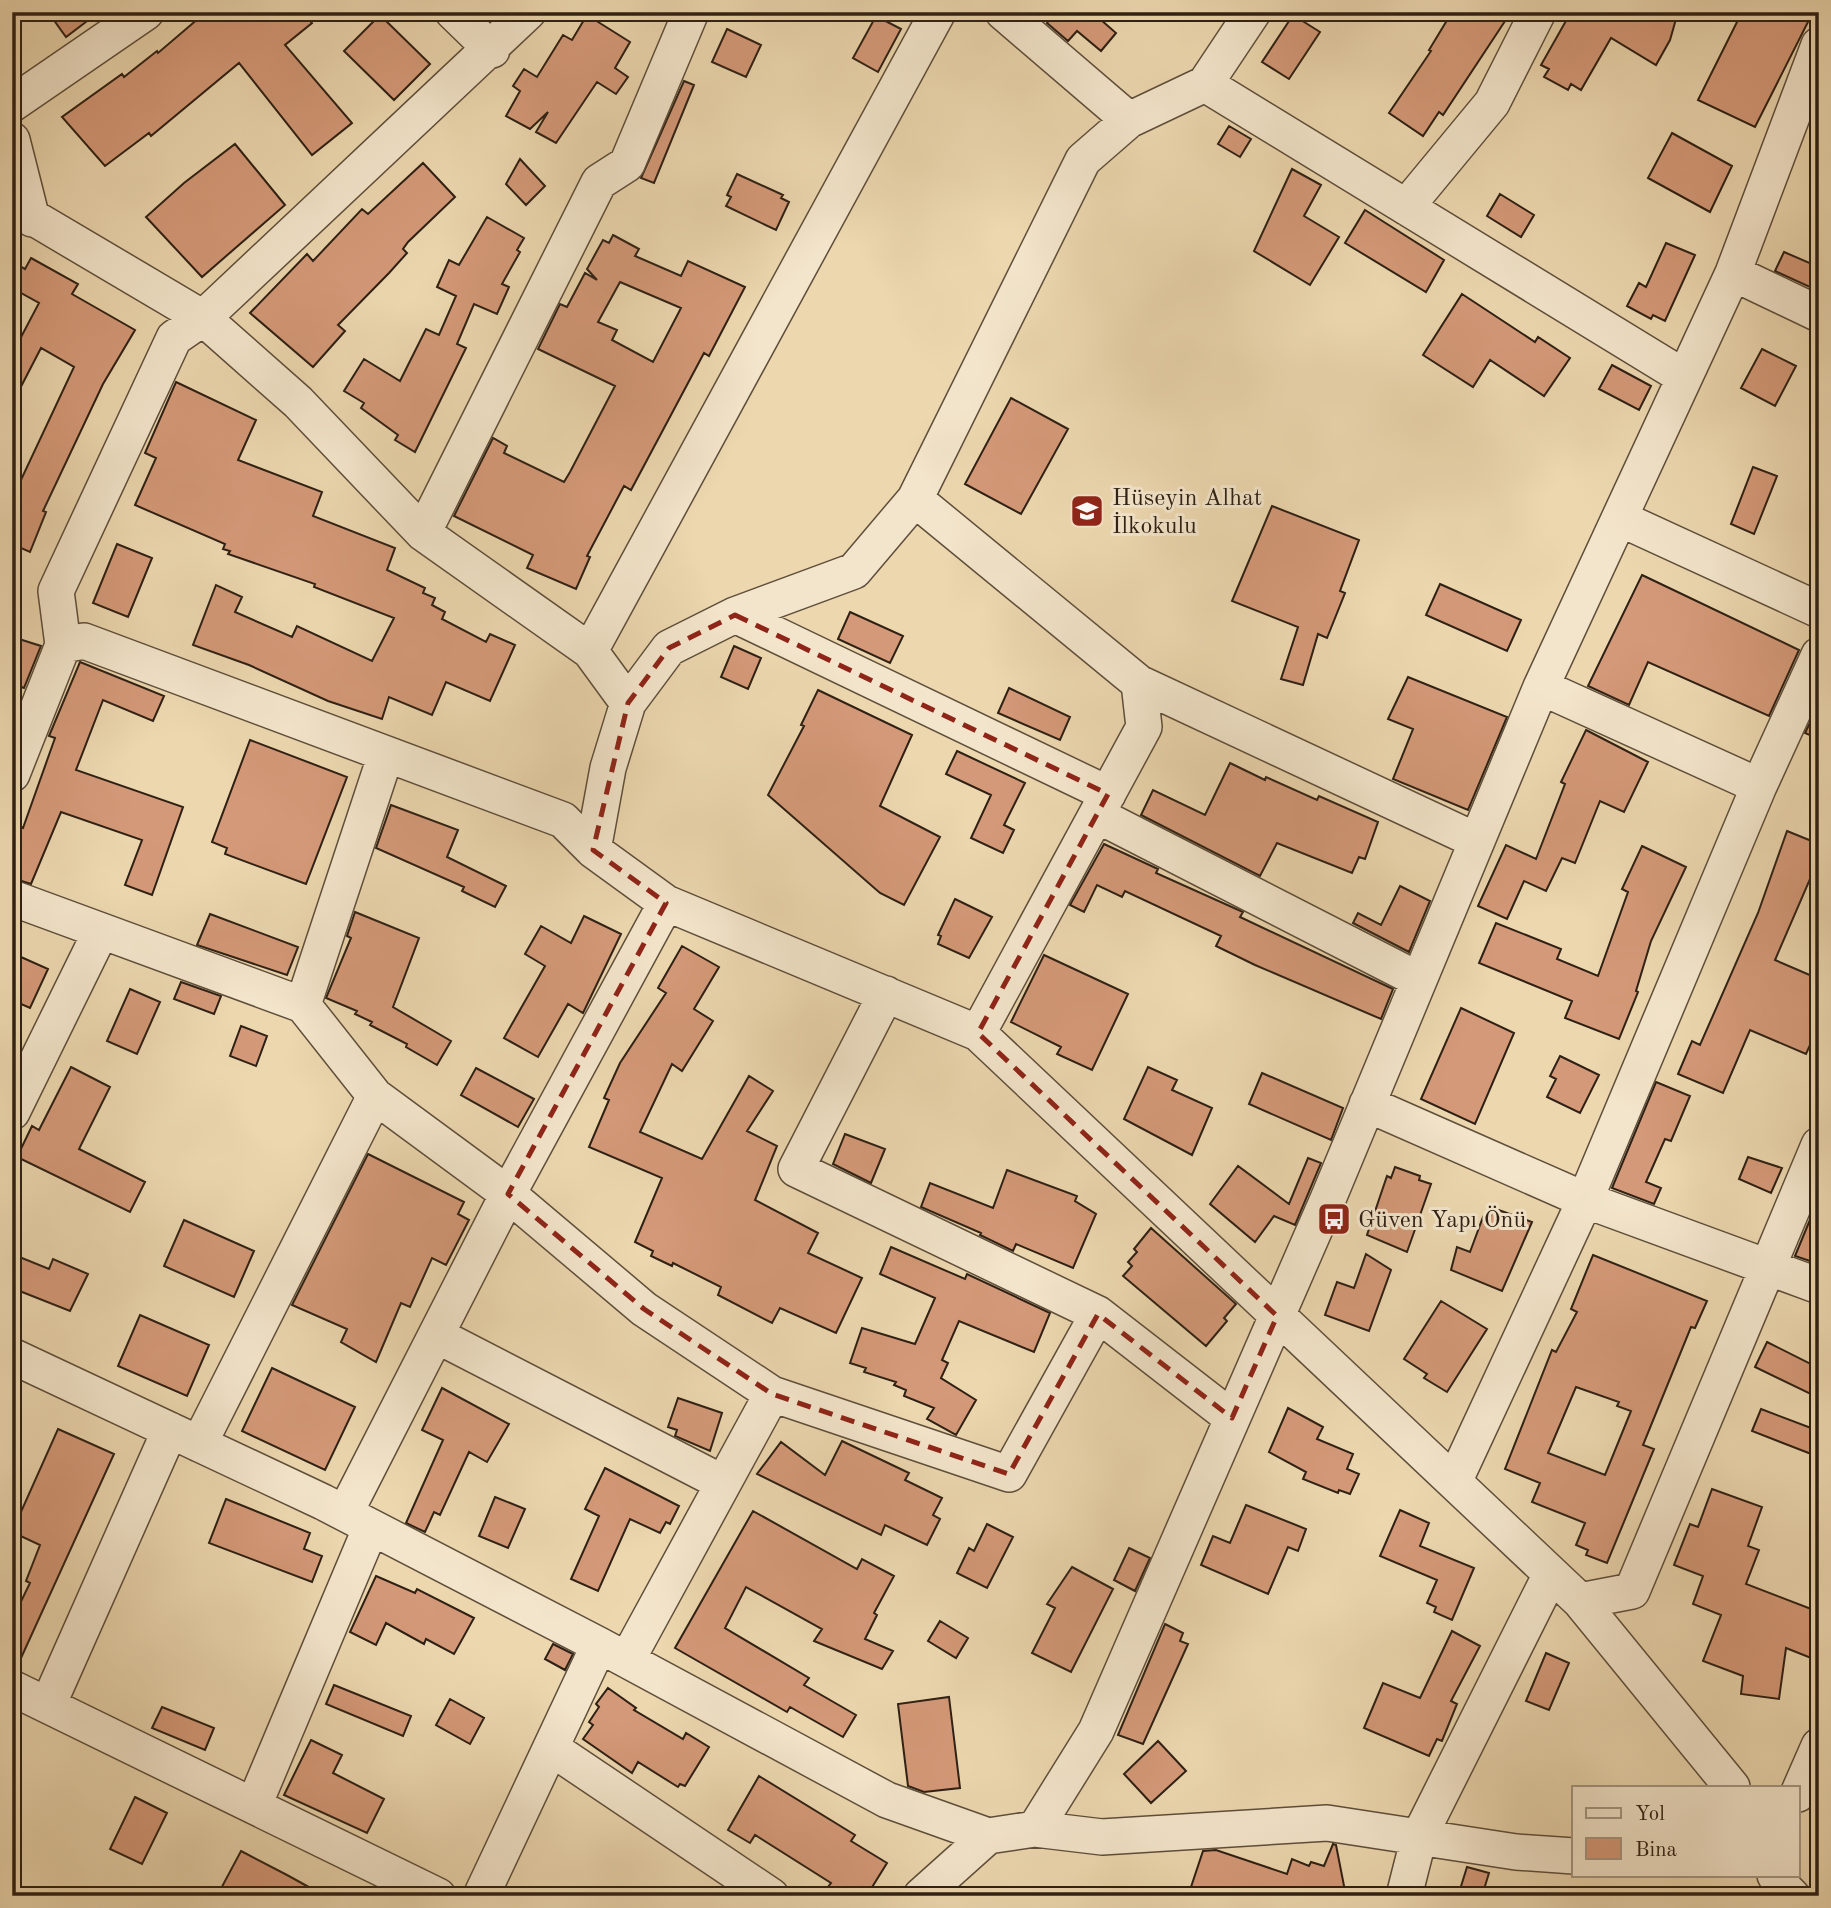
<svg xmlns="http://www.w3.org/2000/svg" width="1831" height="1908" font-family="'Old Standard TT',serif">
	<style>
		.building { fill: #d49978; stroke: #2e2014; stroke-width: 2; fill-rule: evenodd }
		.lines { fill: none; stroke-linecap: round; stroke-linejoin: round }
		.minor-casing { stroke: #5e4e3b; stroke-width: 38 }
		.minor { stroke: #f3e5cb; stroke-width: 35 }
		.marked { fill: none; stroke: #8f2418; stroke-width: 5; stroke-dasharray: 14 9; stroke-linejoin: round }
		.labels { text-anchor: middle; stroke-width: 6; stroke-linejoin: round; paint-order: stroke }
		.poi-label { font-size: 24px; fill: #2e2014; stroke: #f3e5cb; text-anchor: start }
	</style>
	<rect width="100%" height="100%" fill="#ecd7af"/>
	<filter id="stains"><feTurbulence type="fractalNoise" baseFrequency=".00286" numOctaves="4"/><feColorMatrix values="0 0 0 0 .2 0 0 0 0 .09 0 0 0 0 .02 0 0 0 .5 -.17"/></filter>
	<radialGradient id="worn" r=".72"><stop offset=".6" stop-color="#630" stop-opacity="0"/><stop offset="1" stop-color="#630" stop-opacity=".3"/></radialGradient>
	<path class="building" d="M48,12h51l-33,25z
		M206,12h97l9,11 -27,22 67,78 -40,32 -73,-92 -88,73 -2,-3 -44,33 -43,-49 60,-43 2,3 33,-26 1,2z
		M1054,12h38l24,21 -15,18 -24,-20 -9,10 -21,-18z
		M1452,12h59l-68,103 -4,-3 -16,24 -34,-23 42,-62 -2,-1z
		M1571,12h107l-8,28 -14,25 -45,-27 -30,52 -10,-6 -3,6 -24,-13 5,-8 -8,-4z
		M1742,12h71l-58,115 -57,-27z
		M380,15l50,49 -36,36 -50,-49z
		M587,15l43,27 -15,26 13,9 -12,17 -19,-12 -41,61 -20,-11 12,-20 -18,17 -24,-13 14,-25 -7,-5 11,-17 13,8 26,-42 9,5z
		M1293,15l27,17 -31,47 -27,-17z
		M876,16l25,13 -23,43 -25,-14z
		M727,29l34,16 -15,32 -34,-15z
		M684,81l10,4 -40,98 -13,-5z
		M1229,126l22,13 -11,18 -22,-13z
		M1672,133l60,33 -22,46 -62,-34z
		M235,144l50,61 -83,72 -56,-60 38,-34z
		M520,159l25,27 -19,19 -20,-21z
		M423,163l32,34 -47,45 -5,7 4,4 -18,20 -51,52 7,6 -32,36 -63,-54 57,-59 6,7 49,-52 6,5z
		M1292,169l29,16 -17,31 35,21 -29,48 -56,-34z
		M737,174l46,21 -2,3 8,4 -13,28 -50,-24 5,-9 -4,-2z
		M1500,194l34,21 -13,22 -34,-21z
		M1365,210l79,50 -18,32 -81,-49z
		M487,217l37,21 -7,12 3,2 -18,32 7,3 -12,27 -23,-10 -17,40 9,4 -51,104 -20,-12 3,-5 -37,-27 3,-5 -20,-12 20,-32 36,22 26,-52 13,6 17,-39 -19,-9 12,-27 10,5z
		M613,235l26,14 -4,7 46,20 7,-15 57,26 -36,69 -5,-3 -73,137 -7,-4 -37,70 3,1 -14,32 -49,-21 6,-13 -79,-39 39,-78 14,8 -3,7 60,29 6,-10 45,-86 -77,-37 22,-45 7,3 18,-34 12,7 -10,-11 16,-29 6,3zM620,282l61,26 -28,54 -41,-22 5,-10 -19,-8z
		M1666,243l29,12 -30,66 -12,-6 -2,4 -24,-13 12,-23 7,4z
		M1784,252l35,15 -7,21 -37,-17z
		M31,258l47,26 -6,10 63,36 -32,54 -60,127 3,1 -16,40 -18,-8v-45l62,-132 -33,-19 -29,56v-66l7,3 20,-38 -27,-15v-27l13,8z
		M1462,294l73,48 3,-5 32,21 -26,38 -54,-36 -17,27 -50,-32z
		M1762,349l34,17 -21,40 -34,-18z
		M1612,365l39,21 -12,24 -40,-21z
		M176,382l80,38 -18,40 84,32 -9,24 82,32 -8,22 38,18 -2,5 12,5 -3,7 13,7 -3,7 44,23 4,-8 25,11 -25,56 -44,-19 -14,33 -43,-18 -7,22 -54,-18 -79,-36 -56,-20 23,-60 26,12 -7,15 57,25 5,-11 75,35 22,-43 -80,-31 1,-3 -87,-30 2,-3 -7,-2 2,-5 -90,-39 21,-47 -11,-5z
		M1011,398l57,31 -47,85 -56,-30z
		M1753,467l24,9 -23,58 -23,-10z
		M1272,506l87,34 -19,51 5,2 -18,45 -9,-4 -15,51 -22,-6 17,-52 -66,-26z
		M117,544l35,14 -24,59 -35,-14z
		M1642,575l157,75 -30,66 -121,-54 -19,43 -41,-19z
		M1440,584l81,36 -14,31 -81,-36z
		M850,612l53,24 -13,27 -52,-24z
		M19,639l22,7 -17,42 -12,-4v-24z
		M734,646l27,12 -13,31 -27,-12z
		M80,662l84,34 -11,25 -50,-21 -27,70 107,37 -31,88 -27,-10 17,-45 -81,-28 -30,72 -19,-6v-54l11,4 32,-90 -6,-2z
		M1408,677l99,40 -39,93 -75,-31 20,-50 -25,-10z
		M1009,688l61,29 -10,23 -62,-27z
		M818,690l94,45 -32,71 60,31 -36,68 -24,-12 -112,-98 36,-69 -3,-1z
		M1819,704v19l-7,13 -7,-3z
		M1586,730l62,32 -24,50 -24,-11 -25,62 -13,-5 -16,33 -22,-10 -17,38 -29,-13 28,-61 30,14 29,-75 -4,-2z
		M250,740l97,37 -41,107 -81,-30 2,-6 -15,-6z
		M957,751l68,32 -21,42 10,5 -11,23 -32,-15 20,-43 -45,-21z
		M1230,763l35,17 1,-3 51,23 2,-4 59,26 -13,37 -6,-2 -7,16 -75,-30 -17,33 -119,-61 12,-25 52,25z
		M391,805l67,25 -11,27 59,29 -11,21 -33,-16 2,-4 -88,-39z
		M1787,831l32,13v38l-9,-3 -35,81 44,19v46l-13,29 -56,-24 -27,63 -45,-19 14,-33 8,4 58,-132z
		M1104,844l54,25 -2,4 87,39 -3,5 153,72 -12,30 -126,-54 -39,-19 5,-10 -96,-45 -3,6 -25,-12 -13,27 -14,-7z
		M1642,846l44,21 -35,74 -15,50 2,1 -19,47 -54,-21 7,-17 -93,-38 17,-40 65,26 -4,10 41,17 30,-84 -6,-3z
		M1400,886l30,15 -21,51 -56,-29 5,-10 23,12z
		M955,899l37,18 -23,41 -31,-14 3,-8 -3,-1z
		M355,912l64,26 -26,69 58,34 -14,24 -31,-18 1,-3 -37,-19 2,-3 -17,-8 2,-3 -31,-13 25,-60 -4,-2z
		M210,914l88,33 -11,28 -90,-30z
		M584,916l37,18 -38,79 -15,-9 -30,53 -34,-19 41,-72 -20,-12 16,-28 30,17z
		M682,946l37,21 -25,42 19,12 -31,50 -10,-7 -32,68 62,27 47,-83 24,15 -26,40 30,15 -22,54 63,33 -10,20 54,25 -26,55 -56,-25 -8,15 -54,-28 3,-8 -48,-24 -1,3 -21,-10 2,-5 -18,-9 27,-64 -73,-31 20,-47 -5,-2 16,-35 46,-70 -8,-5z
		M12,953l36,16 -18,39 -18,-8z
		M1044,955l84,39 -36,76 -35,-16 4,-7 -50,-25z
		M181,982l40,14 -7,18 -40,-15z
		M130,989l30,13 -23,52 -30,-13z
		M1461,1008l53,25 -39,91 -54,-25z
		M241,1026l26,10 -11,30 -26,-10z
		M1560,1056l39,19 -19,38 -33,-16 9,-18 -6,-3z
		M71,1067l39,20 -31,62 66,33 -15,30 -113,-55 15,-31 7,4z
		M1148,1067l29,13 -5,10 40,18 -20,47 -68,-36z
		M476,1068l58,31 -16,28 -57,-32z
		M1262,1073l81,35 -12,32 -82,-36z
		M1656,1082l34,14 -19,45 -6,-2 -19,43 15,6 -7,16 -42,-16z
		M845,1134l40,15 -14,34 -38,-19z
		M368,1154l96,48 -6,12 11,6 -23,45 -14,-7 -22,49 -9,-4 -25,59 -35,-20 6,-13 -55,-24z
		M1748,1157l34,11 -11,25 -32,-14z
		M1308,1158l13,5 -26,62 -21,-9 -19,26 -45,-38 28,-38 51,38z
		M1395,1167l25,9 -1,4 12,4 -24,68 -40,-17 20,-59 4,2z
		M1007,1170l70,26 -2,5 21,13 -23,54 -57,-24 -3,7 -33,-16 1,-2 -60,-26 9,-24 63,25z
		M1819,1198v66l-24,-8z
		M1493,1208l39,14 -30,69 -51,-21 6,-23 13,5 13,-35 6,3z
		M184,1220l70,31 -20,46 -70,-31z
		M1151,1228l85,76 -12,14 3,3 -21,25 -83,-70 9,-10 -4,-4 9,-10 -3,-3z
		M891,1247l74,32 2,-5 83,39 -16,39 -75,-31 -17,39 6,3 -7,15 35,22 -20,35 -29,-16 7,-11 -30,-12 2,-6 -12,-5 2,-3 -32,-10 2,-4 -16,-5 12,-35 53,16 20,-46 -55,-24z
		M12,1254l37,15 4,-10 35,15 -18,37 -58,-23z
		M1366,1254l25,16 -22,61 -44,-16 12,-33 17,6z
		M1593,1255l114,46 -12,27 -4,-1 -48,118 11,4 -47,114 -21,-8 2,-5 -12,-5 9,-22 -53,-21 8,-19 -35,-14 47,-119 4,2 21,-40 -6,-3zM1576,1387l43,15 -2,4 14,5 -26,64 -57,-22z
		M1441,1301l46,28 -40,63 -23,-14 3,-4 -23,-15z
		M140,1315l69,30 -22,51 -69,-30z
		M1767,1342l52,26v30l-64,-31z
		M272,1368l83,39 -30,63 -83,-39z
		M442,1388l67,36 -22,38 -18,-10 -29,63 -6,-3 -9,20 -19,-9 37,-83 -21,-10z
		M678,1398l44,15 -12,38 -35,-15 2,-6 -9,-3z
		M1288,1408l35,19 -6,12 36,15 -6,15 12,5 -9,20 -11,-4 -1,3 -35,-14 3,-7 -37,-20z
		M1761,1409l58,22v26l-67,-26z
		M58,1429l56,25 -98,215 -4,-1v-48l18,-37 -4,-2 14,-36 -28,-13z
		M842,1441l67,32 -4,7 37,18 -9,17 7,4 -13,26 -42,-20 -4,10 -124,-61 24,-32 44,33z
		M605,1468l74,38 -9,18 -4,-2 -6,11 -30,-14 -32,72 -27,-12 28,-63 -14,-7z
		M1712,1489l50,18 -14,39 11,4 -13,34 73,28v25l-8,21 -25,-10 -7,51 -38,-5 2,-18 -40,-15 18,-46 -28,-11 10,-28 -29,-11 16,-41 8,3z
		M495,1497l30,12 -17,39 -29,-12z
		M226,1499l84,34 -6,16 18,7 -10,26 -103,-39z
		M1246,1505l60,24 -8,22 -10,-4 -20,47 -67,-29 12,-29 17,7z
		M1400,1510l29,13 -9,23 54,22 -22,52 -18,-8 2,-5 -9,-4 10,-23 -57,-24z
		M753,1511l104,58 5,-10 32,17 -20,37 3,2 -12,24 28,12 -11,18 -68,-28 8,-12 -76,-42 -21,41 84,50 -5,7 52,30 -13,22 -53,-30 -3,5 -112,-64z
		M987,1524l26,13 -26,51 -30,-15 12,-25 5,3z
		M1129,1548l21,10 -15,33 -21,-11z
		M1072,1567l41,22 -42,83 -39,-19 23,-45 -8,-4z
		M376,1576l39,17 2,-4 57,29 -20,36 -28,-15 -2,5 -38,-21 -10,22 -26,-13z
		M940,1621l28,17 -12,20 -28,-17z
		M1165,1624l18,9 -3,8 8,3 -45,100 -25,-9z
		M1452,1631l28,15 -29,55 6,3 -15,37 -5,-2 -8,17 -65,-28 19,-45 37,15z
		M553,1644l20,10 -8,16 -20,-11z
		M1546,1653l23,10 -20,47 -23,-9z
		M334,1685l77,31 -8,20 -77,-32z
		M608,1688l28,20 -2,2 49,29 3,-6 23,14 -24,39 -5,-2 -2,3 -40,-25 -6,11 -49,-34 10,-14 -4,-3 10,-15 -3,-3z
		M949,1697l11,91 -36,4 -16,-6 -10,-82z
		M450,1699l34,19 -14,26 -34,-19z
		M162,1707l52,21 -9,22 -53,-22z
		M311,1740l31,15 -9,18 51,26 -17,34 -83,-38z
		M1158,1741l28,30 -35,32 -27,-29z
		M759,1776l96,59 -4,6 36,22 -18,29 -8,-5 -6,9h-14l-13,-9 3,-4 -76,-48 -5,8 -22,-13z
		M135,1797l32,16 -25,51 -32,-15z
		M1333,1844l3,1 10,51h-158l15,-45 13,-1 71,24 5,-15 17,7 2,-4 13,4z
		M241,1851l46,24 38,21h-108z
		M1467,1867l22,6 -7,23h-24z"/>
	<g class="lines">
		<defs>
			<path id="minor" d="M453,12l39,38
				M1003,12l126,108
				M1205,84l479,293
				M12,104l134,-92
				M12,140l20,79
				M12,205l191,113 95,84 125,131 167,118 38,52
				M1406,207l86,-104 46,-91
				M1733,273l86,41
				M915,499l224,184 5,44 -166,306
				M1621,519l198,91
				M423,533l176,-351 28,-18 64,-152
				M735,615l373,179
				M63,645l21,-4 479,179 30,30 73,53 312,130 602,568 152,186
				M590,651l348,-639
				M1139,683l338,158
				M1541,687l218,99
				M12,774l51,-129 -7,-54 118,-253 29,-20 325,-306
				M1097,815l322,165
				M593,850l15,-82 20,-65 41,-55 66,-33 119,-44 61,-72 168,-339 46,-40 76,-36 48,-72
				M12,898l291,107
				M886,994l-90,175 302,145 134,104
				M375,1096l133,98 136,115 128,85 237,80 89,-160
				M1367,1104l218,96 234,86
				M12,1112l89,-181
				M436,1335l287,148
				M12,1356l311,146 276,143 288,155 101,36 47,-7 67,8 225,-14 189,29 58,4
				M199,1444l176,-348 -72,-91 83,-251
				M1454,1482l131,-282 174,-414 60,-131
				M345,1513l163,-319 158,-291
				M1580,1601l52,-10 187,-446
				M627,1660l145,-266
				M12,1688l426,208
				M48,1705l122,-275
				M551,1748l220,148
				M1798,1794l21,-48
				M254,1805l117,-278
				M1035,1829l61,-98 232,-532 213,-512 192,-414 86,-228
				M1775,1875l5,9 12,12
				M481,1896l118,-251
				M921,1896l67,-60
				M1404,1896l15,-59 132,-263"/>
		</defs>
		<use href="#minor" class="minor-casing"/>
		<use href="#minor" class="minor"/>
	</g>
	<path class="marked" d="M735,615l373,179 -130,239 299,283 -45,102 -134,-104 -89,160 -237,-80 -128,-85 -136,-115 158,-291 -73,-53 35,-147 41,-55z"/>
	<defs>
		<symbol id="school-square" viewBox="-11 -11 22 22"><rect x="-9" y="-9" width="18" height="18" rx="4" fill="#8f2418" stroke="#f3e5cb"/><path d="M0-5L7-2L0 1L-7-2ZM-4 1L0 2.5L4 1V4Q0 6-4 4Z" fill="#fff"/></symbol>
		<symbol id="bus-square" viewBox="-11 -11 22 22"><rect x="-9" y="-9" width="18" height="18" rx="4" fill="#8f2418" stroke="#f3e5cb"/><path d="M-5-6H5V4H4V6H2V4H-2V6H-4V4H-5ZM-3.5-4V0h7V-4ZM-3.5 1.2v1.5H-2V1.2ZM2 1.2v1.5H3.5V1.2Z" fill="#fff"/></symbol>
	</defs>
	<g fill-rule="evenodd">
		<use href="#school-square" x="1068" y="492" width="38" height="38"/>
		<use href="#bus-square" x="1315" y="1200" width="38" height="38"/>
	</g>
	<g class="labels">
		<g class="poi-label">
			<text x="1112" y="505">Hüseyin Alhat<tspan x="1112" dy="28">İlkokulu</tspan></text>
			<text x="1358" y="1227">Güven Yapı Önü</text>
		</g>
	</g>
	<rect width="1831" height="1908" fill="none" stroke="#ecd7af" stroke-width="42"/>
	<rect x="14" y="14" width="1803" height="1880" fill="none" stroke="#2e2014" stroke-width="3.5"/>
	<rect x="21" y="21" width="1789" height="1866" fill="none" stroke="#2e2014" stroke-width="2"/>
	<rect x="1572" y="1786" width="228" height="91" fill="#f3e5cb" stroke="#a49682" stroke-width="2"/>
	<rect x="1586" y="1808" width="35" height="10" fill="#f3e5cb" stroke="#a49682" stroke-width="2"/>
	<text x="1635" y="1820" font-size="21" fill="#2e2014">Yol</text>
	<rect x="1586" y="1838" width="35" height="21" fill="#d49978" stroke="#a49682" stroke-width="2"/>
	<text x="1635" y="1856" font-size="21" fill="#2e2014">Bina</text>
	<rect width="100%" height="100%" filter="url(#stains)"/>
	<rect width="100%" height="100%" fill="url(#worn)"/>
</svg>
